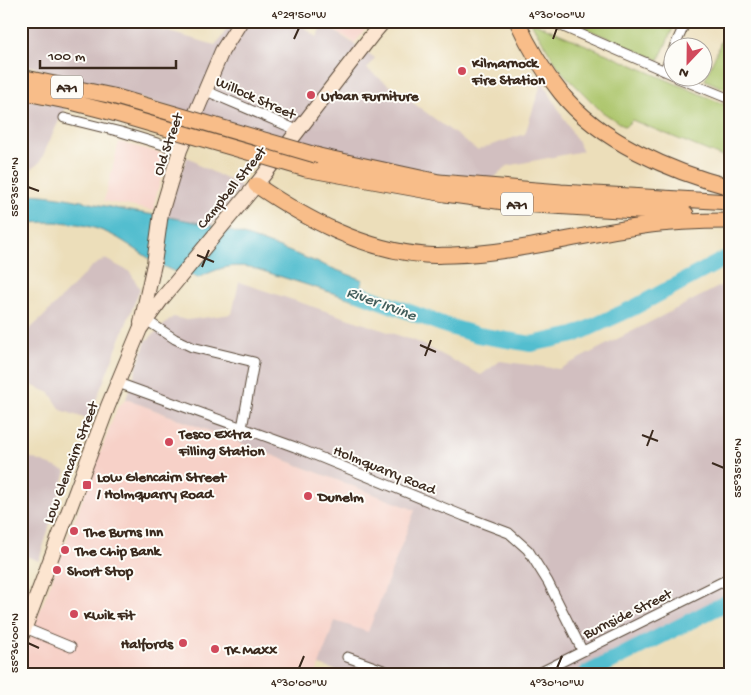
<svg xmlns="http://www.w3.org/2000/svg" width="751" height="695" font-family="'Gochi Hand',sans-serif">
	<style>
		.built { fill: #f7d1c8 }
		.industrial { fill: #d2bfc0 }
		.green { fill: #acc56a; stroke: #747844 }
		.water { fill: #53becf; stroke: #477476 }
		.lines { fill: none; stroke-linecap: round; stroke-linejoin: round }
		.river { stroke: #53becf; stroke-width: 16 }
		.street-casing { stroke: #564535; stroke-width: 11 }
		.secondary-casing { stroke: #564535; stroke-width: 16 }
		.primary-casing { stroke: #564535; stroke-width: 17 }
		.street { stroke: #fff; stroke-width: 9 }
		.secondary { stroke: #fce5d0; stroke-width: 14 }
		.primary { stroke: #f8bd89; stroke-width: 15 }
		.primary-bridge-casing { stroke: #564535; stroke-width: 17; stroke-linecap: butt }
		.primary-bridge { stroke: #f8bd89; stroke-width: 15 }
		.ticks { fill: none; stroke: #3b2a1e; stroke-width: 2 }
		.poi-dot { fill: #d1495b; stroke: #fdfcf7; stroke-width: 2 }
		.labels { text-anchor: middle; stroke-width: 4; stroke-linejoin: round; paint-order: stroke }
		.shield { fill: #fdfcf7; stroke: #75695f; stroke-width: 1 }
		.shield-label { font-size: 14px; font-weight: bold; fill: #3b2a1e }
		.poi-label { font-size: 15px; font-weight: bold; fill: #3b2a1e; stroke: #fdfcf7; text-anchor: start }
		.street-label { font-size: 15px; fill: #3b2a1e; stroke: #fdfcf7 }
		.water-label { font-size: 16px; font-style: italic; fill: #435e5c; stroke: #fdfcf7 }
		.neatline { fill: none; stroke: #3b2a1e; stroke-width: 2 }
		.ticks-label { font-size: 12px; text-anchor: middle; fill: #3b2a1e }
	</style>
	<rect width="100%" height="100%" fill="#fdfcf7"/>
	<filter id="ink" filterUnits="userSpaceOnUse"><feTurbulence type="fractalNoise" baseFrequency=".02" numOctaves="2"/><feDisplacementMap in="SourceGraphic" scale="10" xChannelSelector="R" yChannelSelector="G"/><feConvolveMatrix kernelMatrix="1 2 1 2 8 2 1 2 1" color-interpolation-filters="sRGB"/></filter>
	<filter id="wash" filterUnits="userSpaceOnUse"><feTurbulence type="fractalNoise" baseFrequency=".0096" numOctaves="4" result="noise"/><feDisplacementMap in="SourceGraphic" scale="20" xChannelSelector="R" yChannelSelector="G"/><feGaussianBlur stdDeviation="1.12" result="paint"/><feColorMatrix in="noise" values="0 0 0 0 0 0 0 0 0 0 0 0 0 0 0 0 0 1.4 0 .05"/><feComposite in="paint" operator="in"/></filter>
	<g filter="url(#wash)">
		<rect width="100%" height="100%" fill="#ecdeba"/>
		<path class="built" d="M323,21h40l5,4 -13,18 -31,-19z
			M119,142l49,13 -13,45v11l-51,-10z
			M126,399l289,111 -47,123 -33,-12 -19,53h-295v-13l96,-253z"/>
		<path class="industrial" d="M21,21h123l7,6 64,18 7,-8 9,-16h38l11,6 5,-6h11l21,16 7,-13 51,34 -8,11 110,81 48,-16 17,-53 41,70 -76,15 -14,13 -67,-5 -130,-29 -275,-82z
			M21,98l44,9 -25,55 -7,6 -12,4z
			M187,157l7,3 4,5 44,21 -31,40 -45,-10z
			M105,259l25,13 10,17 -47,119 -6,11 -26,-9 -11,-17 -17,-7 -12,-20v-29l21,-19 49,-51z
			M730,281v318l-155,75h-228l-28,-9 16,-44 33,11 47,-122 -289,-111 20,-58 27,-24 14,3 45,-6 7,-32 179,60 63,33 19,-14 59,8z
			M21,454l45,17 -27,90 -18,-7z"/>
		<path class="green" d="M530,21l200,86v53l-98,-40 -7,7 -24,-16 -41,-41z
			M569,21h107l-17,39z
			M722,39l8,3v49l-25,-11z"/>
		<path class="water" d="M21,194c35,0 64,8 98,15 31,6 63,9 93,17 51,13 102,36 151,54l-8,20 -105,-33c-22,-3 -33,2 -52,11 -9,-5 -20,-4 -29,-9 -19,-8 -35,-22 -53,-32 -30,-16 -62,-17 -95,-13z"/>
		<g class="lines">
			<path class="river" d="M337,285l110,41 31,9 53,9 43,-9 59,-27 97,-52
				M586,674l144,-73"/>
		</g>
	</g>
	<g filter="url(#ink)">
		<g class="lines">
			<defs>
				<path id="street" d="M550,21l124,54
					M674,48l12,-27
					M664,71l10,-21
					M678,78l52,21
					M204,90l93,40
					M64,118l57,14 59,18
					M146,320l29,19 17,8 62,15 -12,66
					M118,383l177,64 169,69 45,17 19,17 20,32 34,68
					M25,628l46,19
					M347,657l47,17
					M537,674l193,-96"/>
				<path id="secondary" d="M141,323l13,-59 7,-51 19,-63 42,-99 19,-30
					M21,638l87,-232 32,-77 21,-29 95,-115 116,-150 12,-14"/>
				<path id="primary" d="M517,21c12,26 26,50 44,72 38,48 111,79 169,94
					M21,77l92,19
					M21,92l50,10 35,9
					M319,156l120,26 122,10 169,10
					M306,169l139,25 74,10 167,10
					M256,185c50,34 107,65 169,70 9,1 18,0 27,0 65,-2 127,-20 191,-29 29,-4 57,-5 87,-5"/>
			</defs>
			<use href="#street" class="street-casing"/>
			<use href="#secondary" class="secondary-casing"/>
			<use href="#primary" class="primary-casing"/>
			<use href="#street" class="street"/>
			<use href="#secondary" class="secondary"/>
			<use href="#primary" class="primary"/>
			<defs>
				<path id="primary-bridge" d="M113,96l206,60
					M106,111l200,58"/>
			</defs>
			<use href="#primary-bridge" class="primary-bridge-casing"/>
			<use href="#primary-bridge" class="primary-bridge"/>
		</g>
	</g>
	<path class="ticks" d="M294,39l5,-11M553,39l4,-11M28,187l11,4M197,255l17,7M202,267l7,-17M420,345l16,7M425,356l6,-16M642,435l16,6M647,446l6,-16M712,463l12,5M28,643l11,5M299,668l5,-12M557,668l5,-12"/>
	<g class="poi-dot">
		<circle cx="462" cy="71" r="5"/>
		<circle cx="311" cy="95" r="5"/>
		<circle cx="169" cy="442" r="5"/>
		<rect x="82" y="480" width="10" height="10" rx="2.5"/>
		<circle cx="308" cy="496" r="5"/>
		<circle cx="74" cy="531" r="5"/>
		<circle cx="65" cy="550" r="5"/>
		<circle cx="57" cy="570" r="5"/>
		<circle cx="74" cy="614" r="5"/>
		<circle cx="183" cy="643" r="5"/>
		<circle cx="215" cy="649" r="5"/>
	</g>
	<g class="labels">
		<g class="shield">
			<rect x="51" y="75.5" width="32" height="23" rx="4"/>
			<rect x="501" y="192.5" width="32" height="23" rx="4"/>
		</g>
		<g class="shield-label">
			<text x="67" y="92">A71</text>
			<text x="517" y="209">A71</text>
		</g>
		<g class="poi-label">
			<text x="472" y="67">Kilmarnock<tspan x="472" dy="17">Fire Station</tspan></text>
			<text x="321" y="100">Urban Furniture</text>
			<text x="179" y="438">Tesco Extra<tspan x="179" dy="17">Filling Station</tspan></text>
			<text x="97" y="481">Low Glencairn Street<tspan x="97" dy="17">/ Holmquarry Road</tspan></text>
			<text x="318" y="501">Dunelm</text>
			<text x="84" y="536">The Burns Inn</text>
			<text x="75" y="555">The Chip Bank</text>
			<text x="67" y="575">Short Stop</text>
			<text x="84" y="619">Kwik Fit</text>
			<text x="173" y="648" text-anchor="end">Halfords</text>
			<text x="225" y="654">TK Maxx</text>
		</g>
		<g class="street-label">
			<text transform="translate(256 97) rotate(24)" y="5">Willock Street</text>
			<text transform="translate(167 144) rotate(-71)" y="5">Old Street</text>
			<text transform="translate(231 187) rotate(-51)" y="5">Campbell Street</text>
			<text transform="translate(70 462) rotate(-69)" y="5">Low Glencairn Street</text>
			<text transform="translate(385 469) rotate(22)" y="5">Holmquarry Road</text>
			<text transform="translate(627 613) rotate(-26)" y="5">Burnside Street</text>
		</g>
		<g class="water-label">
			<text transform="translate(382 302) rotate(20)" y="6">River Irvine</text>
		</g>
	</g>
	<rect width="751" height="695" fill="none" stroke="#fdfcf7" stroke-width="55"/>
	<g transform="translate(688 62) rotate(202)"><circle r="24" fill="#fdfcf7" stroke="#afa8a0"/>
	<path d="M0-4L9 19L0 12L-9 19Z" fill="#d1495b"/>
	<text y="-8" font-size="14" font-weight="bold" text-anchor="middle" fill="#3b2a1e">N</text>
	</g>
	<path d="M40 60v8h136v-8" fill="none" stroke="#3b2a1e" stroke-width="2.5"/>
	<text x="48" y="60" font-size="15" fill="#3b2a1e" stroke="#fdfcf7" stroke-width="4" paint-order="stroke">100 m</text>
	<rect x="28" y="28" width="696" height="640" class="neatline"/>
	<g class="ticks-label">
		<text x="299" y="18">4°29'50"W</text>
		<text x="557" y="18">4°30'00"W</text>
		<text transform="translate(14 187) rotate(-90)" y="4">55°35'50"N</text>
		<text transform="translate(737 468) rotate(-90)" y="4">55°35'50"N</text>
		<text transform="translate(14 643) rotate(-90)" y="4">55°36'00"N</text>
		<text x="299" y="686">4°30'00"W</text>
		<text x="557" y="686">4°30'10"W</text>
	</g>
</svg>
